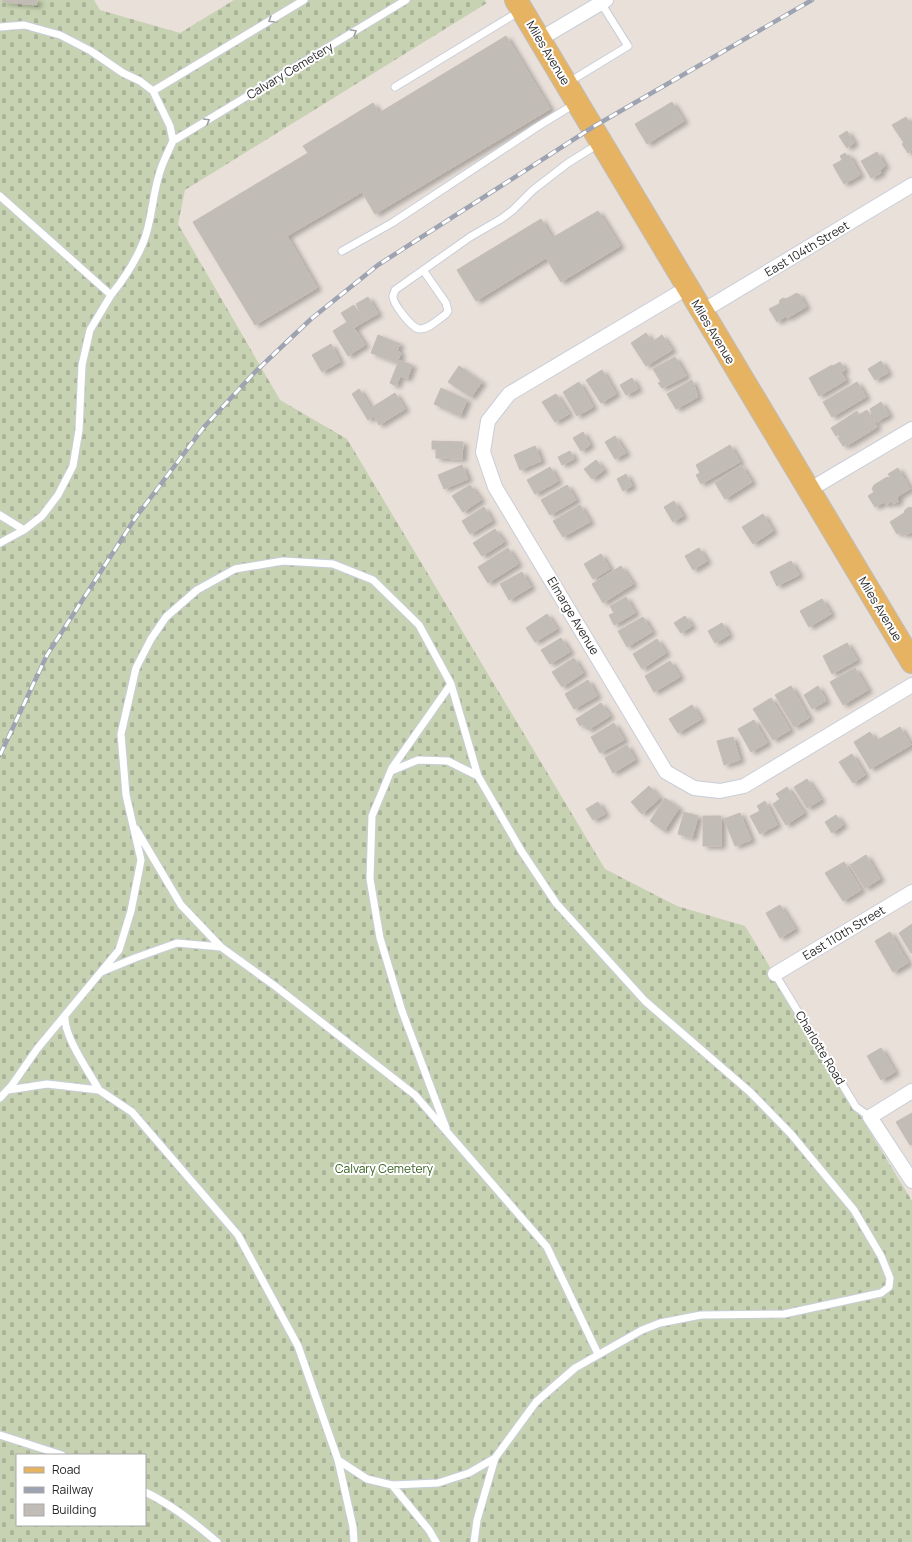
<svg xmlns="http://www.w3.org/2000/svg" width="912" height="1542" font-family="Manrope,sans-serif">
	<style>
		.cemetery { fill: url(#cemetery-stones); fill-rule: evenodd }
		.building { fill: #c2bcb6; stroke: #c4bcb4; filter: url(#shadow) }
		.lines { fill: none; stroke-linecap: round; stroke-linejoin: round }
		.service-casing { stroke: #c8ced9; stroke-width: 9 }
		.minor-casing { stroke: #c8ced9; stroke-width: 16 }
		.primary-casing { stroke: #bebebe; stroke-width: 24 }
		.service { stroke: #fff; stroke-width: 7 }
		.minor { stroke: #fff; stroke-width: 14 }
		.primary { stroke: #e6b362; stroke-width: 22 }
		.rail-casing { stroke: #9da3b1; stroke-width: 4.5 }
		.rail { stroke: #fff; stroke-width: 3; stroke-dasharray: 9; stroke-linecap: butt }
		.oneway { stroke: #9e9e9e }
		.labels { text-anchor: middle; stroke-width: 4; stroke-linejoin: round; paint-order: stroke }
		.street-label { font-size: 12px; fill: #282828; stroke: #fff }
		.park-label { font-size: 12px; fill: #355e1e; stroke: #fff }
	</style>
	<defs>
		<pattern id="cemetery-stones" width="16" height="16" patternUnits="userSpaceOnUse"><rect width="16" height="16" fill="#c7d2b2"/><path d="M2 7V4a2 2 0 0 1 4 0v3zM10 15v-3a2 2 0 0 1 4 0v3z" fill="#abb499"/></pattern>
		<filter id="shadow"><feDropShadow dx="4.5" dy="2.5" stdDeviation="2" flood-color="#0004"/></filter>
	</defs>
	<rect width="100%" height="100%" fill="#e9e0da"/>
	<path class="cemetery" d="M0,0h94l6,10 80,23 54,-33h251l2,3 -302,187 -7,34 102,176 67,39 258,430 72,37 68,20 167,275v341h-912zM17,1455h128v70h-128z"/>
	<path class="building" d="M3,0h34v5l-34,-3z
		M506,36l44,73 -175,105 -13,-22 -75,44 30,52 -62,37 -62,-103 115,-69 -5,-7 70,-43 6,10z
		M672,102l12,19 -37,23 -12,-20z
		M906,117l6,9v24l-4,3 -6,-9 2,-1 -12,-18z
		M847,131l7,12 -7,5 -8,-12z
		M877,152l8,14 -5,4 1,3 -10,5 -10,-17z
		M845,153l2,3 2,-1 11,20 -16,9 -11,-19 9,-5 -2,-4z
		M598,211l22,35 -59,36 -15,-24 -70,43 -19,-31 84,-51 11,19z
		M797,293l1,2 1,-1 7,13 -19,11 -1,-2 -9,6 -8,-13 10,-5 1,-4 3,-2 3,1z
		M368,297l10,17 -13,7 -9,-17z
		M354,305l11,16 -11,7 11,17 -17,11 -15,-25 14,-9 -6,-9z
		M646,333l6,9 10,-7 10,15 -26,16 -15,-23z
		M378,335l22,9 -3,7 4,2 -3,7 14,5 -5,14 -7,-3 -4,10 -6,-3 8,-20 -27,-10z
		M331,344l9,18 -18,10 -10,-17z
		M675,357l11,19 -24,12 -4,-5 3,-1 -8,-13z
		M881,361l7,12 -13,7 -7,-11z
		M840,362l5,8 -4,2 5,8 -27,16 -10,-18 23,-13 1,1z
		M459,366l23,16 -11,15 -23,-15z
		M602,370l14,24 -15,9 -15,-23z
		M632,378l6,11 -12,6 -6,-10z
		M692,380l6,17 -22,12 -9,-15z
		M579,382l14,25 -16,9 -14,-24z
		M857,382l9,15 -34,20 -9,-15z
		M441,388l26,12 -7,16 -26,-12z
		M359,389l12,19 24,-15 10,16 -26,16 -5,-9 -6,4 -16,-26z
		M556,394l13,20 -14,8 -13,-20z
		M881,402l8,13 -13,7 -6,-13z
		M867,410l10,17 -29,18 -1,-1 -4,2 -5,-8 4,-2 -2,-3 -4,3 -5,-8 26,-17 2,4z
		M583,432l7,13 -9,6 -8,-13z
		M615,436l11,17 -11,6 -10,-17z
		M432,441l31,1 -1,17 -26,-1v-9h-4z
		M730,445l10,17 -39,22 -5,-9 4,-2 -4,-8z
		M535,446l6,15 -21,9 -6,-15z
		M570,451l4,8 -12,6 -4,-8z
		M596,460l8,10 -12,9 -8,-10z
		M462,465l6,14 -24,10 -6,-14z
		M741,465l11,17 -27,17 -10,-16z
		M550,467l8,14 -23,13 -8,-14z
		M898,468l12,21 -12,7 1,1 -2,2 2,2 -6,3 -2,-2 -5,3 -2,-3 -9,5 -7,-11 6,-4 -2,-3 2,-4 13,-8 1,1 2,-1 -2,-3z
		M626,474l6,12 -9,5 -6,-12z
		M470,485l11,15 -18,12 -11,-16z
		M567,485l9,15 -26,15 -9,-15z
		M674,501l9,15 -10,6 -9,-15z
		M580,505l10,17 -27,15 -10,-16z
		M484,507l8,14 -22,13 -8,-13z
		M909,507l3,1v24l-7,3 -5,-3 -3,2 -7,-12 14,-9 1,-3z
		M763,514l10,17 -20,13 -11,-17z
		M495,529l9,13 -22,14 -9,-13z
		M508,548l10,16 -30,19 -10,-16z
		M699,548l8,13 -14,9 -8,-14z
		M601,554l9,15 -17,10 -9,-15z
		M791,561l8,14 -22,11 -7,-14z
		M621,566l12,18 -30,19 -11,-19z
		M522,572l9,15 -22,13 -9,-16z
		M626,597l9,16 -21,12 -5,-10 5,-2 -4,-7z
		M822,599l9,15 -22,13 -9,-16z
		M547,614l10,15 -22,13 -9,-14z
		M685,616l7,10 -11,7 -7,-10z
		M643,617l9,15 -25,15 -9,-16z
		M722,623l7,12 -14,8 -7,-12z
		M561,638l9,14 -20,12 -9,-14z
		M657,639l9,14 -24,16 -9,-15z
		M847,643l10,17 -25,14 -9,-18z
		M574,658l9,15 -21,14 -10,-15z
		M670,661l10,16 -26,15 -9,-16z
		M855,668l13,22 -25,15 -13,-23z
		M588,680l9,16 -23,13 -9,-15z
		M791,686l18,32 -15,9 -19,-32z
		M818,686l8,15 -14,8 -8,-14z
		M771,698l19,32 -17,10 -20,-31z
		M601,703l9,13 -22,14 -5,-6 -3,2 -4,-7z
		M692,705l9,14 -23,14 -9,-14z
		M754,720l13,23 -16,9 -13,-23z
		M614,723l10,17 -24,13 -9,-16z
		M900,727l11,18 -41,24 -16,-27 16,-10 6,9z
		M733,737l7,23 -16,5 -7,-24z
		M627,745l8,15 -22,13 -8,-15z
		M852,754l13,21 -12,8 -14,-21z
		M807,779l14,21 -14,8 -13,-21z
		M649,786l11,12 -18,16 -11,-12z
		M787,787l17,26 -18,12 -13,-21 7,-5 -4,-5z
		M665,798l14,10 -15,23 -14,-10z
		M765,801l12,24 -17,9 -10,-18 10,-5 -3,-5z
		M598,802l7,12 -12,6 -7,-11z
		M684,812l14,4 -6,22 -14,-4z
		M740,813l11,27 -16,6 -11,-27z
		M836,815l7,10 -11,8 -7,-11z
		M703,816h18v30h-18z
		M866,855l14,24 -15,9 -15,-23z
		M844,862l17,28 -18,11 -18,-28z
		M780,905l15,24 -15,9 -14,-25z
		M912,924v28l-1,1 -12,-20z
		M890,932l18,31 -15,9 -18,-31z
		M881,1048l14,24 -14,8 -14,-24z
		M912,1113v31l-2,1 -14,-23z"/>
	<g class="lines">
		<defs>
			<path id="service" d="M0,27l24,-2 36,10 31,16 32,22 17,8 13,10 17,35 3,15c-5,11 -11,22 -14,34 -7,22 -7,47 -16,68 -8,19 -19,36 -32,52l-111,-99
				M569,82l59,-36 -27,-43
				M395,87l125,-76
				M153,91l151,-91
				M173,141l233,-141
				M342,251l50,-28 145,-96 39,-24
				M423,270l23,33 2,8 -2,3c-7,5 -18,16 -27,15 -7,-1 -27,-26 -26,-33 0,-1 2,-5 2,-6l75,-53 31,-18 12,-9 20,-20 35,-27 32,-20
				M0,515l24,15
				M0,543l24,-13 18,-14 16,-21 15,-29 6,-36 3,-65 8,-35 21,-35
				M391,771l27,-11 30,1 30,15
				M136,829l45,76 40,42 54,39 140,109 132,152 51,107
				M101,972l34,-14 42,-15 44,4
				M775,974l81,133 14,10
				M65,1016c-2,19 24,56 34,74
				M8,1090l39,-6 52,6 33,22 106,123 60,111 40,114 15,67 1,15
				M0,1098l12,-13 25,-36 82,-99 12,-39 10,-51 -15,-65 -5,-61 15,-66 15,-29 15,-22 31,-27 38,-21 48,-8 50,3 40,16 46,45 32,59 27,92 44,76 34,51 89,98 105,91 41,42 63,76 27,46 9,22 -1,9 -8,6 -97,21 -83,1 -41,8 -18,7 -67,38 -39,34 -41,56 -26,15 -31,10 -46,2 -25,-6 -29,-19
				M446,1128l-44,-117 -22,-73 -10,-59 2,-63 20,-48 59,-84
				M0,1435l62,20
				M392,1485l37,45 7,12
				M145,1492c26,12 50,31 72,50
				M474,1542l3,-22 18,-62"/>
			<path id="minor" d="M540,39l66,-39
				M687,288l-178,106 -21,27 -5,31 12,35 171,285 28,16 26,3 24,-5 168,-101
				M701,312l211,-127
				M809,490l103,-61
				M775,974l137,-82
				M912,1091l-42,26 42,64"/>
			<path id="primary" d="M516,0l396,662"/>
		</defs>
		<use href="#service" class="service-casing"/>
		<use href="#minor" class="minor-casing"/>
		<use href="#primary" class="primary-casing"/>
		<use href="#service" class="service"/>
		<use href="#minor" class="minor"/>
		<use href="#primary" class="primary"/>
		<defs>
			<path id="rail" d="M0,755l47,-100 89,-138 68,-90 51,-55 56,-53 67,-54 215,-138 219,-127"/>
		</defs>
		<use href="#rail" class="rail-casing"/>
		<use href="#rail" class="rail"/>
	</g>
	<defs><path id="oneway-chevron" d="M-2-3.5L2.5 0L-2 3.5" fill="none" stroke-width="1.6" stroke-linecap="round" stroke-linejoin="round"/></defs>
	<g class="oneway">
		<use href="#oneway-chevron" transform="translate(271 20) rotate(149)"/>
		<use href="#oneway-chevron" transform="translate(354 32) rotate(-31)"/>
		<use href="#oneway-chevron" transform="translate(207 121) rotate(-31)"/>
	</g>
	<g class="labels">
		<g class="street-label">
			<text transform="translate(548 53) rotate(59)" y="4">Miles Avenue</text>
			<text transform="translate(290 71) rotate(-31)" y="4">Calvary Cemetery</text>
			<text transform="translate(807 249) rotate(-31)" y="4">East 104th Street</text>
			<text transform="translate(713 332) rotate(59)" y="4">Miles Avenue</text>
			<text transform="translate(880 609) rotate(59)" y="4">Miles Avenue</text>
			<text transform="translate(573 616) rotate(59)" y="4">Elmarge Avenue</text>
			<text transform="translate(844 933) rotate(-31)" y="4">East 110th Street</text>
			<text transform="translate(820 1048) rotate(59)" y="4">Charlotte Road</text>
		</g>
		<g class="park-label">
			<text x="384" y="1173">Calvary Cemetery</text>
		</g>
	</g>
	<rect x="16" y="1454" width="130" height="72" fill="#ffffff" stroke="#a9a9a9"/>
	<rect x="24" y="1467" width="20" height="6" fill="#e6b362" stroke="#a9a9a9"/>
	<text x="52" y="1474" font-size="12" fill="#282828">Road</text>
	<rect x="24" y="1487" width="20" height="6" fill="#9da3b1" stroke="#a9a9a9"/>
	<text x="52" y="1494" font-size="12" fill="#282828">Railway</text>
	<rect x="24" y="1504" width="20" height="12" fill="#c2bcb6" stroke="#a9a9a9"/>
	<text x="52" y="1514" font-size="12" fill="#282828">Building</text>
</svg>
